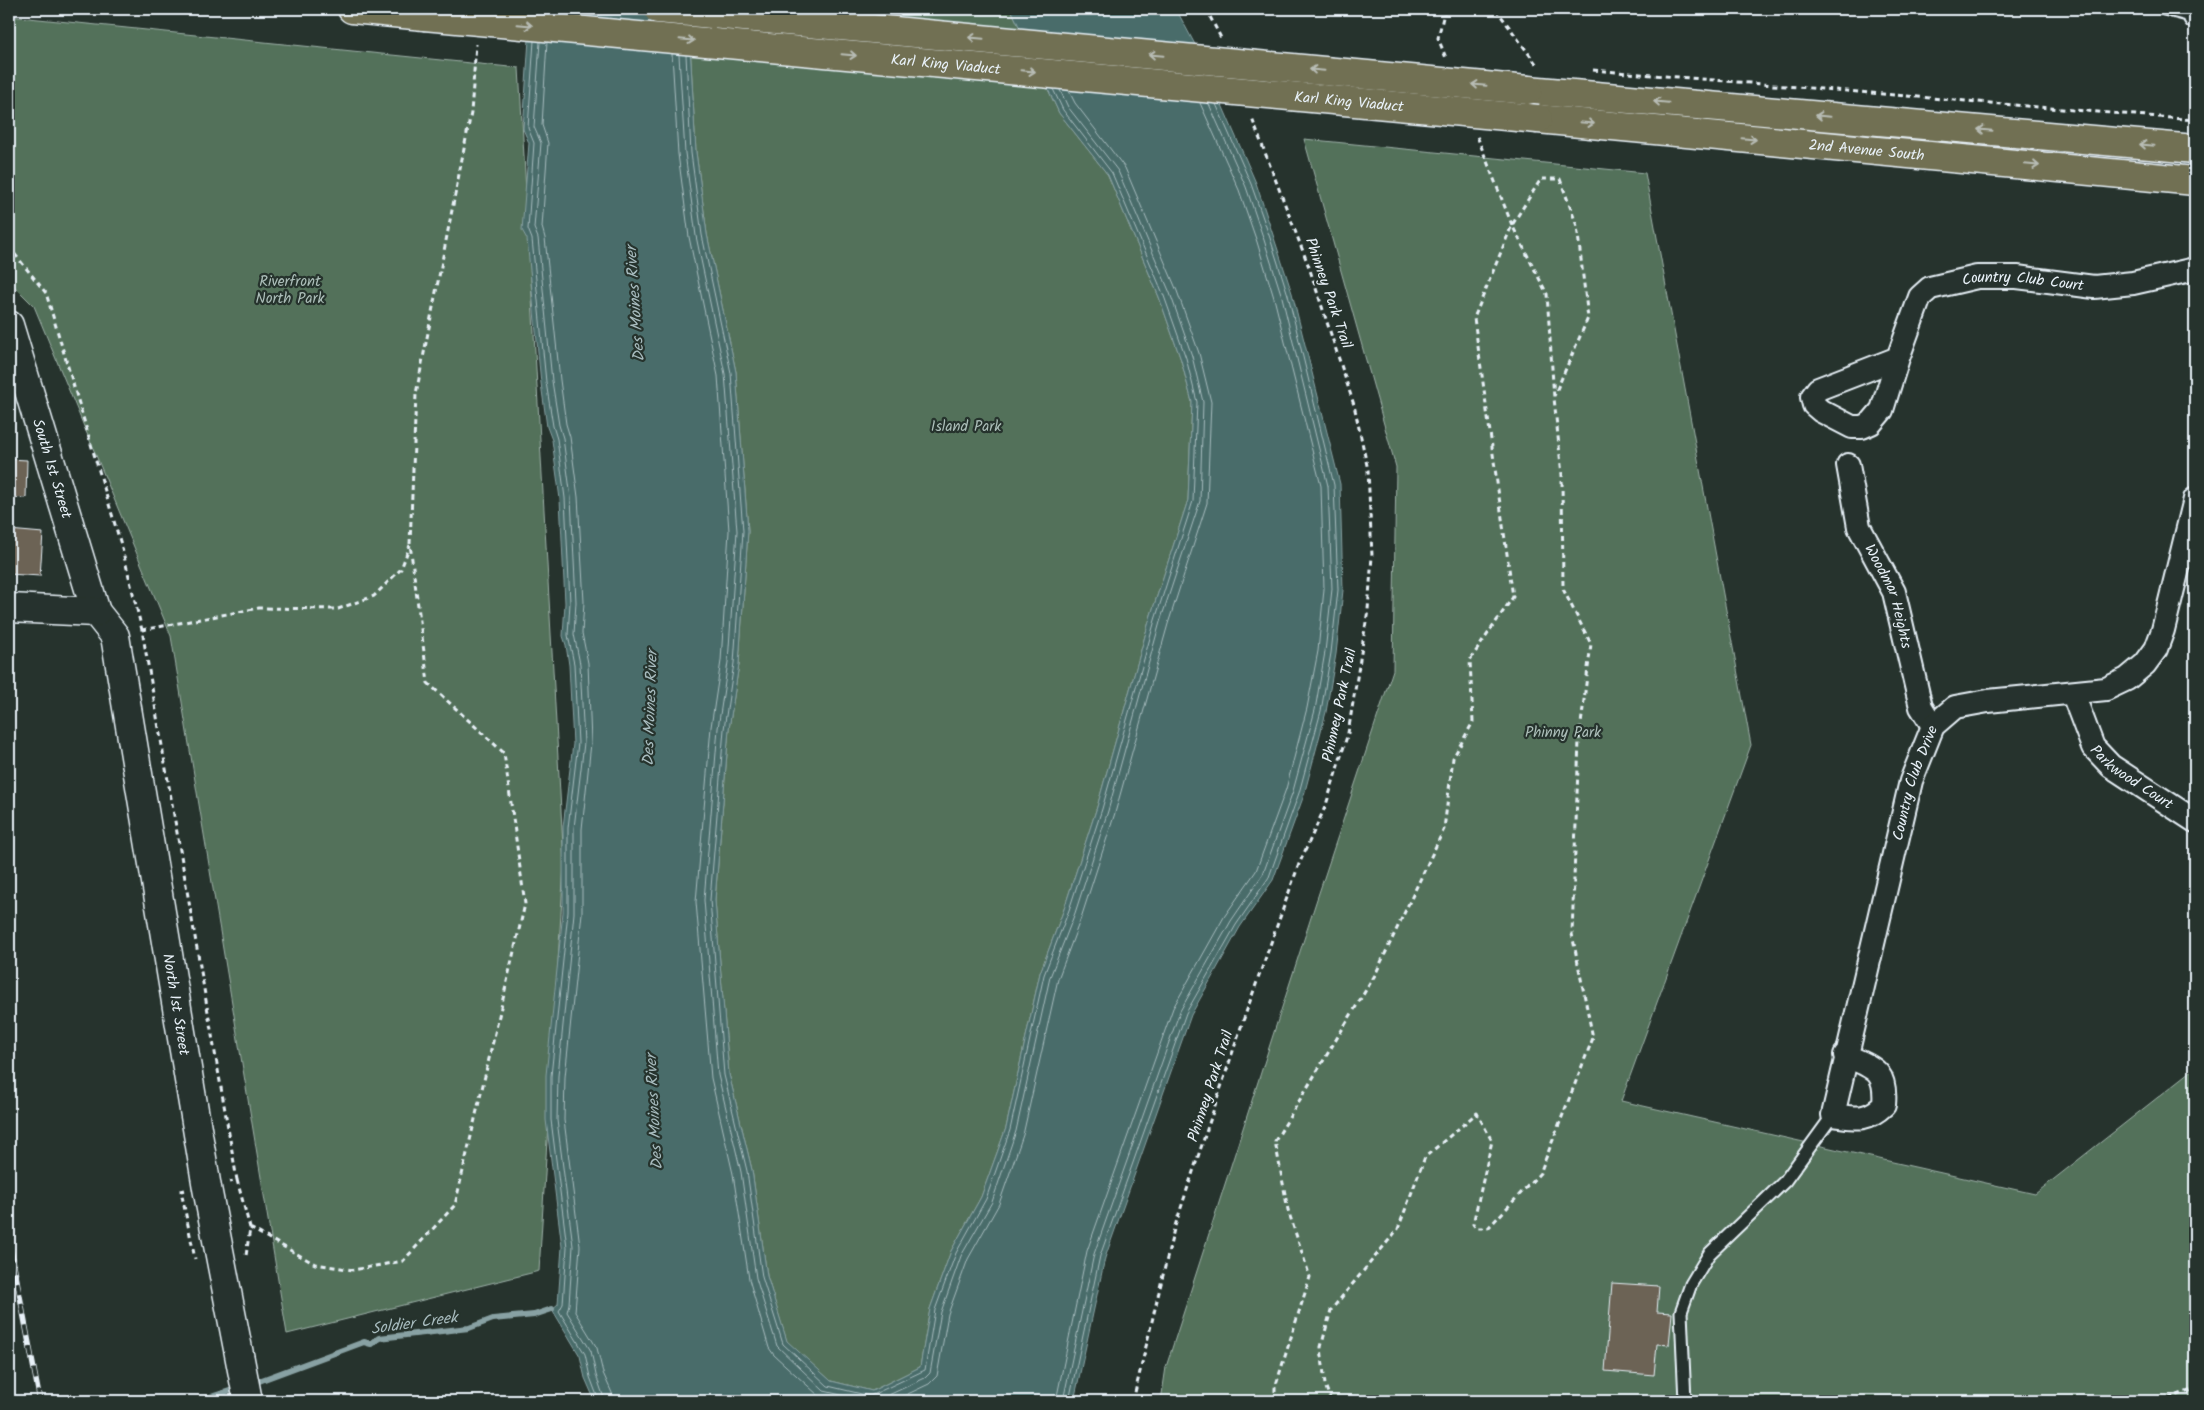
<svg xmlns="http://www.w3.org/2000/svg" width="2204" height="1410" font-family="Kalam,sans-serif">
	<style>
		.green { fill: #53715a; stroke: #9eb1a9 }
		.water { fill: #486c6a; stroke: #88a1a3 }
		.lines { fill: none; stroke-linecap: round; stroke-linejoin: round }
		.shore { stroke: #a8bcbf; stroke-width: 1 }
		.stream { stroke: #88a1a3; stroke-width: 6 }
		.building { fill: #6c6455; stroke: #e8f1f8 }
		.lane-casing { stroke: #e8f1f8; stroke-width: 15 }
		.street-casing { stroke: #e8f1f8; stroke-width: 26 }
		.secondary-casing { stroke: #e8f1f8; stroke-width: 31 }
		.primary-casing { stroke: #e8f1f8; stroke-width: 31 }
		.path { stroke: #e8f1f8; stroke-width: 3; stroke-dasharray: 5 4; stroke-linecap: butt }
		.lane { stroke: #26332d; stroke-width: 11 }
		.street { stroke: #26332d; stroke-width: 22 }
		.secondary { stroke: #26332d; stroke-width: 28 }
		.primary { stroke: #716f52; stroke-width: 28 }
		.rail-casing { stroke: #e8f1f8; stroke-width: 5.5 }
		.rail { stroke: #26332d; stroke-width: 4; stroke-dasharray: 11; stroke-linecap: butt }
		.primary-bridge-casing { stroke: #e8f1f8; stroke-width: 31; stroke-linecap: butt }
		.primary-bridge { stroke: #716f52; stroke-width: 28 }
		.oneway { stroke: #b8bdb6 }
		.labels { text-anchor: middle; stroke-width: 4.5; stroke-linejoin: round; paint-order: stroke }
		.street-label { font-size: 15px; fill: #e8f1f8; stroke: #26332d }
		.park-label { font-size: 15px; fill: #acbeb9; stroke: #26332d }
		.water-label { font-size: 16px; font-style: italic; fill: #a8bcbf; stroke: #26332d }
	</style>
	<rect width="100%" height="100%" fill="#26332d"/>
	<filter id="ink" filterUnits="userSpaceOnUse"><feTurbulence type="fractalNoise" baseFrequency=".02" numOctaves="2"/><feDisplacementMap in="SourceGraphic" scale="10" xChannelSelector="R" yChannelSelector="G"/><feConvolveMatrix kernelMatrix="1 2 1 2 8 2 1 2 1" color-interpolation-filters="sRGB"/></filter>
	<g filter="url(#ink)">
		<path class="green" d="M688,9h323l48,104 49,62 51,122 22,63 11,42 -4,98 -38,118 -53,189 -33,102 -24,64 -34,155 -25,69 -30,54 -21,58 -10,58 -48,24 -41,-10 -44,-39 -20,-66 -15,-106 -23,-96 -14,-173 14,-172 10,-65 9,-133 -12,-159 -29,-138 -11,-82z
			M9,16l510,52 45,796 -25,407 -252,63 -116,-698 -137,-330 -25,-25z
			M1304,139l341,34 106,572 -130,356 414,93 160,-126v333h-1034l5,-34 150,-465 77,-232 3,-203z"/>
		<path class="water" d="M531,9h157l8,143 11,82 29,138 12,159 -9,133 -10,65 -14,171 14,174 23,96 15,106 20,65 44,40 41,10 48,-24 10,-58 21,-58 30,-54 25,-69 34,-155 24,-64 33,-102 53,-189 38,-118 4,-98 -11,-42 -22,-63 -51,-122 -49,-62 -48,-104h165l23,43 57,131 36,110 48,191 3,106 -7,64 -10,58 -22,83 -31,85 -33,47 -49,88 -86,243 -31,143h-479l-10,-23 -5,-22 -28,-47 6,-5 4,-57 -16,-127v-45l17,-163v-85l10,-83 -4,-79 -3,-20 -3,-9 2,-33 -5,-104 -8,-59 -5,-13 -6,-44 -14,-144 -5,-9 7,-87 -6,-14z"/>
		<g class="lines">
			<path class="shore" d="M534,41l-6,87 6,15 -6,86 4,10 14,143 7,44 4,13 8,59 5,105 -2,32 6,29 4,79 -10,85v84l-17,164v44l16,127 -4,57 -4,7 26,43 5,23 9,24
				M540,42l-6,85 7,16 -7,85 4,10 14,143 7,44 4,13 8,60 5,104 -2,32 6,30 4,79 -10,85v85l-16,163 -1,44 16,126 -4,58 -2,8 24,39 5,24 9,26
				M547,42l-5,83 6,18 -6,84 3,11 15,142 6,44 4,13 8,60 6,105 -2,31 6,30 3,80 -9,86v84l-17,164 -1,43 16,126 -5,66 22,36 6,25 9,20 1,8
				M672,54l6,100 11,83 29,139 11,155 -8,130 -10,66 -15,175 15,176 22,96 16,105 20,69 5,7 45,41 14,5
				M679,55l6,98 11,83 29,138 12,157 -9,131 -10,66 -14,172 14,175 23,97 15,106 21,68 47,45 43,10
				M686,55l5,98 11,82 29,138 12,158 -9,132 -10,66 -14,171 14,175 23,96 15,106 21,67 45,42 42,10 55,-26 10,-60 21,-57 30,-54 24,-69 34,-155 25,-65 33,-101 53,-189 38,-119 4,-99 -11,-44 -22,-62 -52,-123 -49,-63 -10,-21
				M876,1401l49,-23 5,-5 11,-61 20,-56 31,-54 24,-71 34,-154 25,-64 33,-102 52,-189 40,-121 3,-99 -11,-46 -22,-63 -52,-122 -50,-64 -8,-17
				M893,1401l36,-17 8,-8 11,-62 20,-55 31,-55 24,-69 35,-156 24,-64 33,-102 53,-189 39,-121 4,-101 -12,-49 -22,-62 -52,-123 -50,-65 -6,-12
				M1056,1401l31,-150 86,-243 51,-91 32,-46 30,-82 21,-81 11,-57 6,-62 -3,-103 -47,-188 -17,-56 -18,-52 -39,-87
				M1063,1401l31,-147 86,-243 51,-90 32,-47 30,-83 22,-81 10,-58 7,-63 -4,-103 -46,-189 -18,-57 -18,-53 -37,-83
				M1069,1401l31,-145 86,-243 50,-88 33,-48 30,-84 22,-82 10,-58 7,-63 -4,-105 -46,-190 -18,-57 -19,-54 -35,-80"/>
			<path class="stream" d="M251,1384l113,-42 7,2 8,-6 90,-10 24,-9 41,-4 18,-6
				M198,1401l41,-13"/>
		</g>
		<path class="building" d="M9,459l18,1 -1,38 -17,-1z
			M9,530l34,3 -3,43 -31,-2z
			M1612,1283l47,3 -2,26 15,1 -3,32 -12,-1 -3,31 -49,-4z"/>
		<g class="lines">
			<defs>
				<path id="lane" d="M2164,9l31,8
					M1685,1401l-4,-89 10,-28 18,-30 76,-73 48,-66"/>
				<g id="street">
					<path d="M2195,17v-2"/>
					<path id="s1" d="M1898,358l-80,31 -6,8 2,8 7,6 31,16h10l9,-4 11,-13 16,-52 22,-61 10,-9 47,-11h40l77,10 39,-4 62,-14"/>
					<path id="s2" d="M1848,465l11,62 35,65 27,115 12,19"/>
					<path id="s3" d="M2073,694l20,53 18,19 84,55"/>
					<path id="s4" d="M1845,1055c29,13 42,15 39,50 -18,17 -28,13 -51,10l78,-334 22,-55 22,-19 33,-6 118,-12 21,-10 18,-15 11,-15 7,-19 32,-131"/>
				</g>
				<g id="secondary">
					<path id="s5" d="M9,325l87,287 19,24 92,552 41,213"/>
					<path d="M9,608l87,4"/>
				</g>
				<g id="primary">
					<path d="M352,9l72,7"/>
					<path d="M1528,90l667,59"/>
					<path id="s6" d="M1538,119l657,62"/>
				</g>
			</defs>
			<use href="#lane" class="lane-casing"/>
			<use href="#street" class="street-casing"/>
			<use href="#secondary" class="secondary-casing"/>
			<use href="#primary" class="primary-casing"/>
			<path class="path" d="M1206,9l15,29
				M1445,9l-7,29 8,20
				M1496,9l41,56h2
				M1593,70l602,50
				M9,247l37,46 76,255 20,82 95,550 -7,2
				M142,630l117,-22 79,1 36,-13 27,-27 9,-24
				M237,1180l13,48 -4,28
				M185,1190l-4,1 14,68
				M250,1228l65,36 38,6 50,-9 52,-56 70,-301 -21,-151 -76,-70 -18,-139 6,-150 55,-281 5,-69
				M1133,1401l41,-172 69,-208 56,-157 27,-59 22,-72 20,-123 4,-54 -4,-86 -14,-65 -45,-138 -58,-151
				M1275,1401v-13l35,-111 -22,-67 -13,-69 100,-166 69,-146 9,-71 20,-36 -3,-62 43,-63 -39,-279 38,-93 29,-46h19l17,47 11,92 -34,78
				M1331,1401l-6,-16 -4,-38 10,-37 67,-81 27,-72 52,-44 15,28 -19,83 3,4h12l52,-55 53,-135 -21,-104 7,-194 12,-96 -28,-55 -1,-114 -8,-77 -7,-104 -35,-69 -35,-89
				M2160,1401l35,-12"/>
			<use href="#lane" class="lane"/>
			<use href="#street" class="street"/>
			<use href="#secondary" class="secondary"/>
			<use href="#primary" class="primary"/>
			<defs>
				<path id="rail" d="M9,1239l31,162"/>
			</defs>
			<use href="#rail" class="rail-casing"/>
			<use href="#rail" class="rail"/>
			<defs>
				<g id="primary-bridge">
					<path d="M658,9l870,81"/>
					<path id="s7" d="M424,16l1114,103"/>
				</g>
			</defs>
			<use href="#primary-bridge" class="primary-bridge-casing"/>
			<use href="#primary-bridge" class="primary-bridge"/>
		</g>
		<defs><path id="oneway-shaft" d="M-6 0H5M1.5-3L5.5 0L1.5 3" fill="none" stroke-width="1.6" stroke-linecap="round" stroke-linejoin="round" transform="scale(1.25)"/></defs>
		<g class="oneway">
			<use href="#oneway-shaft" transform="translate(525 25) rotate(5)"/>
			<use href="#oneway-shaft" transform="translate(976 38) rotate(-175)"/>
			<use href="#oneway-shaft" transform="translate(687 40) rotate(5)"/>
			<use href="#oneway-shaft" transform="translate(849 55) rotate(5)"/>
			<use href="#oneway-shaft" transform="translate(1156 55) rotate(-175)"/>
			<use href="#oneway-shaft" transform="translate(1317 70) rotate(-175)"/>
			<use href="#oneway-shaft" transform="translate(1028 71) rotate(5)"/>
			<use href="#oneway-shaft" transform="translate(1479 85) rotate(-175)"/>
			<use href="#oneway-shaft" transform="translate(1661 102) rotate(-175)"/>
			<use href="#oneway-shaft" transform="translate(1823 116) rotate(-175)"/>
			<use href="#oneway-shaft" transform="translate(1587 123) rotate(5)"/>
			<use href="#oneway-shaft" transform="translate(1985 130) rotate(-175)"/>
			<use href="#oneway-shaft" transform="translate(1749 139) rotate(5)"/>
			<use href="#oneway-shaft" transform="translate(2147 145) rotate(-175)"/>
			<use href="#oneway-shaft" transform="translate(2032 165) rotate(5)"/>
		</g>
	</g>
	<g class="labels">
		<g class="street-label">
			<text dy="5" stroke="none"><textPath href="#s7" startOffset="524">Karl King Viaduct</textPath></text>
			<text dy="5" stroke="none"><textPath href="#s7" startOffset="929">Karl King Viaduct</textPath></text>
			<text dy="5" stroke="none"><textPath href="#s6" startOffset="330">2nd Avenue South</textPath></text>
			<text dy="5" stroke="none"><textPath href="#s1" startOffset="412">Country Club Court</textPath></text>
			<text transform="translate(1329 293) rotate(71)" y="5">Phinney Park Trail</text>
			<text dy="5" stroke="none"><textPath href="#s5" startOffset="150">South 1st Street</textPath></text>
			<text dy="5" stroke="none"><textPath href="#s2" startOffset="139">Woodmar Heights</textPath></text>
			<text transform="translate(1339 705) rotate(-78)" y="5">Phinney Park Trail</text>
			<text dy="5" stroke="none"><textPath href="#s3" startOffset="106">Parkwood Court</textPath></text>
			<text dy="5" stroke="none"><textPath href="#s4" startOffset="468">Country Club Drive</textPath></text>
			<text dy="5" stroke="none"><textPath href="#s5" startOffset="704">North 1st Street</textPath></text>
			<text transform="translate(1210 1086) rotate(-72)" y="5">Phinney Park Trail</text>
		</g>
		<g class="park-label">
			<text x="290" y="286">Riverfront<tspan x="290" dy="17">North Park</tspan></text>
			<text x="966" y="431">Island Park</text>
			<text x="1563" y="737">Phinny Park</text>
		</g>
		<g class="water-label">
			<text transform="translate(634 304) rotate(-94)" y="6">Des Moines River</text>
			<text transform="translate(649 708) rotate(-88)" y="6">Des Moines River</text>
			<text transform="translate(653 1112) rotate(-93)" y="6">Des Moines River</text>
			<text transform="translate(414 1322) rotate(-8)" y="6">Soldier Creek</text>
		</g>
	</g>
	<rect width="2204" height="1410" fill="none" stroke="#26332d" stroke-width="30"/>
	<rect x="15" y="15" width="2174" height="1380" fill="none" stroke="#e8f1f8" stroke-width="2" filter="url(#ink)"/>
</svg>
